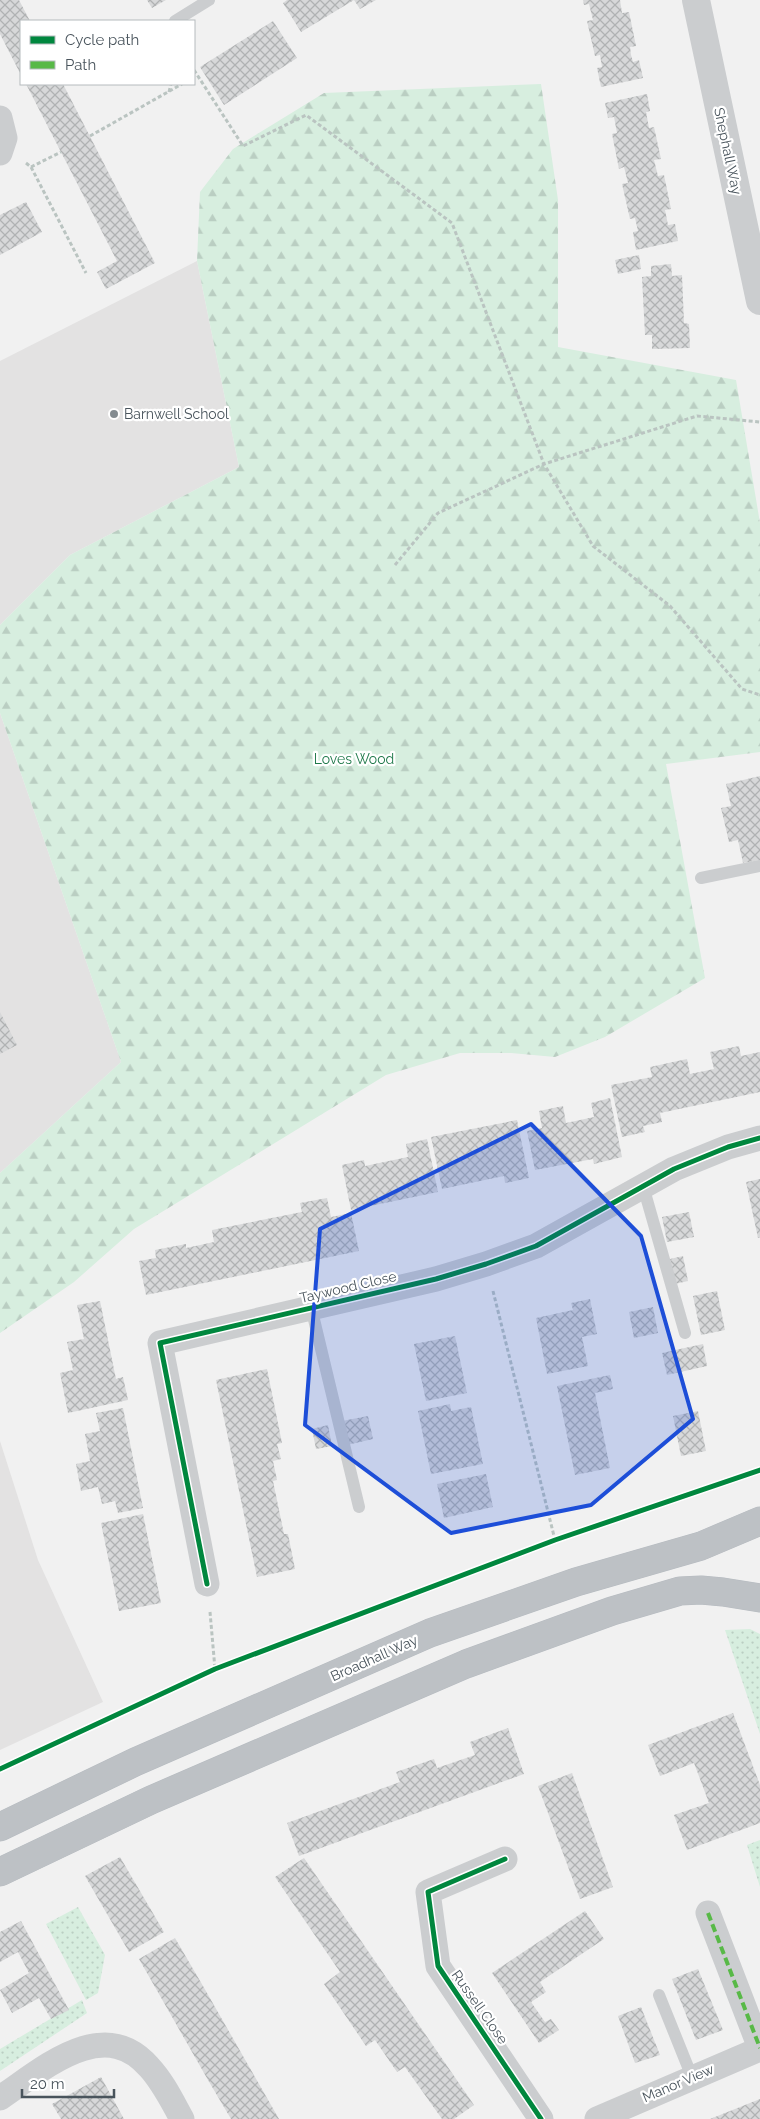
<svg xmlns="http://www.w3.org/2000/svg" width="760" height="2119" font-family="Raleway,sans-serif">
	<style>
		.education { fill: #e3e2e2 }
		.grass { fill: url(#grass-dots) }
		.forest { fill: url(#forest-firs) }
		.building { fill: url(#building-cross-hatch) }
		.lines { fill: none; stroke-linecap: round; stroke-linejoin: round }
		.highway-casing { stroke: #b6bbc0; stroke-width: 29 }
		.path { stroke: #bac4c1; stroke-width: 3; stroke-dasharray: 4 2.5; stroke-linecap: butt }
		.lane { stroke: #cbcdcf; stroke-width: 12 }
		.street { stroke: #cbcdcf; stroke-width: 25 }
		.secondary { stroke: #cbcdcf; stroke-width: 28 }
		.highway { stroke: #bdc1c5; stroke-width: 28 }
		.quiet { stroke: #58b947; stroke-width: 4; stroke-dasharray: 8 4; stroke-linecap: butt }
		.cycleway-casing { stroke: #fff; stroke-width: 8 }
		.cycleway { stroke: #00873e; stroke-width: 5 }
		.marked { fill: #1d4ed8; fill-opacity: 0.2; stroke: #1d4ed8; stroke-width: 4; stroke-linejoin: round }
		.poi-dot { fill: #848b90; stroke: #fff; stroke-width: 2 }
		.labels { text-anchor: middle; stroke-width: 4.5; stroke-linejoin: round; paint-order: stroke }
		.street-label { font-size: 14px; fill: #49545c; stroke: #fff }
		.poi-label { font-size: 14px; fill: #49545c; stroke: #fff; text-anchor: start }
		.park-label { font-size: 14px; fill: #1f794a; stroke: #fff }
	</style>
	<defs>
		<pattern id="grass-dots" width="8" height="8" patternUnits="userSpaceOnUse" patternTransform="scale(1.25)"><rect width="8" height="8" fill="#d7eedf"/><path d="M2 2h.1M6 6h.1" fill="none" stroke="#bacec2" stroke-width="1.8" stroke-linecap="round"/></pattern>
		<pattern id="forest-firs" width="22" height="20" patternUnits="userSpaceOnUse" patternTransform="scale(1.25)"><rect width="22" height="20" fill="#d7eedf"/><path d="M5 1l3.5 6h-7zM16 11l3.5 6h-7z" fill="#bacec2"/></pattern>
		<pattern id="building-cross-hatch" width="8" height="8" patternUnits="userSpaceOnUse" patternTransform="scale(1.25)"><rect width="8" height="8" fill="#d7d8d9"/><path d="M0 0l8 8M0 8l8-8" fill="none" stroke="#b0b2b3"/></pattern>
	</defs>
	<rect width="100%" height="100%" fill="#f1f1f1"/>
	<path class="education" d="M197,261l42,206 -169,88 -70,70v-264z
		M0,713l121,349 -121,111z
		M0,1441l38,119 65,142 -103,48z"/>
	<path class="grass" d="M750,1629l10,5v100l-35,-104z
		M760,1840v47l-13,-42z
		M78,1907l27,48 -7,38 -12,7 -40,-76z
		M82,2000l5,13 -87,58v-22z"/>
	<path class="forest" d="M541,84l17,116v147l178,33 24,143v229l-94,12 39,214 -100,59 -50,20 -44,-4h-51l-74,22 -252,154 -60,53 -74,51v-160l121,-111 -121,-349v-88l70,-70 169,-88 -42,-206 3,-69 33,-43 91,-56z"/>
	<path class="building" d="M0,0h19l11,21h-9v54l-21,-41z
		M147,0h19l-14,8z
		M287,0h67l-53,32 -18,-29z
		M354,0h22l-16,9z
		M583,0h37l2,13 7,-1 7,34 -6,1 1,8 2,7 6,-2 4,18 -42,9 -4,-19 5,-1 -2,-12 -5,1 -8,-35 6,-1 -4,-16 -5,1z
		M273,21l24,37 -73,47 -24,-38z
		M26,84h37l92,179 -49,26 -9,-17 20,-11z
		M647,94l3,17 -4,1 3,16 5,-1 7,32 -7,1 4,16 6,-1 7,34 -6,1 3,15 7,-1 3,17 -42,9 -3,-18 5,-1 -3,-13 -5,1 -8,-35 6,-1 -4,-16 -5,2 -7,-35 5,-1 -3,-16 -6,1 -3,-15z
		M26,202l16,30 -42,23v-40z
		M639,255l2,14 -23,5 -3,-14z
		M671,264l1,12 10,-1 2,48 5,1 1,24 -38,1v-14h-7l-3,-58 9,-1v-10z
		M760,776v84l-17,3 -5,-23 -9,2 -8,-34 10,-2 -5,-22z
		M0,1012l17,33 -17,9z
		M739,1046l2,10 19,-4v40l-100,21 2,9 -19,4 2,6 -23,5 -11,-52 41,-8 -2,-10 37,-8 3,15 24,-5 -4,-17z
		M610,1098l12,59 -28,7 -1,-5 -58,11 -8,-39 15,-3 -3,-17 24,-5 3,17 28,-6 -3,-14z
		M517,1120l12,58 -24,5 -1,-7 -62,13 -11,-52z
		M427,1139l11,53 -87,18 -9,-45 22,-5 1,6 43,-9 -2,-13z
		M760,1179v59h-2l-12,-56z
		M327,1198l4,19 20,-4 8,38 -213,44 -7,-34 17,-3 -1,-8 31,-6v4l28,-6 -2,-12 90,-18 -2,-9z
		M689,1212l5,25 -27,5 -5,-25z
		M683,1256l5,25 -13,3 -5,-25z
		M717,1291l8,39 -24,5 -8,-39z
		M590,1299l7,35 -15,3 6,29 -41,8 -11,-56 37,-8 -2,-7z
		M100,1301l16,78 7,-2 5,23 -60,13 -8,-40 13,-3 -6,-28 17,-3 -7,-34z
		M653,1307l5,26 -24,5 -5,-26z
		M455,1336l12,57 -41,8 -12,-57z
		M703,1344l4,22 -40,9 -5,-22z
		M267,1369l15,74 -5,1 4,15 -8,2 4,19 -4,1 11,53h4l7,35 -38,8 -41,-197z
		M610,1375l3,14 -18,4 15,75 -35,7 -18,-89z
		M450,1404l1,7 20,-4 12,57 -52,10 -13,-63z
		M123,1408l20,100 -25,5 -3,-12 -13,3 -4,-17 -17,4 -5,-27 14,-3 -5,-27 15,-3 -4,-18z
		M698,1411l8,40 -25,5 -8,-40z
		M368,1416l5,23 -26,6 -5,-24z
		M328,1425l4,21 -16,3 -4,-20z
		M486,1474l7,33 -49,11 -7,-34z
		M143,1514l18,89 -42,8 -18,-88z
		M733,1713l27,72v38l-73,27 -13,-35 35,-12 -15,-40 -34,13 -12,-31z
		M508,1728l16,46 -225,82 -12,-33 113,-41 -4,-10 38,-13 3,9 38,-13 -5,-13z
		M572,1773l41,114 -33,12 -42,-113z
		M120,1857l44,75 -35,20 -44,-76z
		M304,1858l170,247 -20,14h-12l-37,-52 -8,5 -22,-32 -9,6 -42,-62 16,-12 -65,-95z
		M585,1911l19,28 -64,43 6,10 -15,10 14,20 6,-3 8,11 -20,13 -47,-70z
		M21,1921l48,89 -18,9 -12,-21 -27,15 -12,-23 29,-17 -11,-21 -18,10v-30z
		M175,1938l28,48 76,133h-48l-23,-39 -69,-121z
		M698,1969l25,61 -27,10 -24,-61z
		M641,2007l19,48 -25,8 -17,-47z
		M101,2077l23,42h-63l-9,-15z
		M760,2099v20h-50z"/>
	<g class="lines">
		<defs>
			<path id="highway" d="M0,1827l135,-65 295,-129 146,-51 125,-36 59,-25
				M0,1872l151,-72 315,-136 146,-53 68,-20 21,-1 22,2 37,6"/>
		</defs>
		<use href="#highway" class="highway-casing"/>
		<path class="path" d="M194,70l49,76 63,-31 146,108 92,241 49,82 77,60 72,83 18,6
			M169,92l2,-8
			M90,136l92,-52
			M26,163l5,4 55,106
			M31,167l30,-15
			M395,565l43,-52 106,-49 153,-48 63,6
			M493,1291l62,249
			M210,1612l5,57"/>
		<path class="lane" d="M175,21l34,-21
			M701,878l59,-12
			M643,1186l42,147
			M311,1307l48,200
			M659,1995l33,82"/>
		<path class="street" d="M0,118l5,20 -5,15
			M207,1584l-47,-241 276,-64 50,-15 50,-18 138,-77 54,-22 32,-9
			M505,1859l-77,33 10,74 103,153
			M708,1913l52,135
			M0,2098c42,-28 103,-84 149,-31 14,15 23,34 33,52
			M597,2119l163,-70"/>
		<path class="secondary" d="M696,0l64,301"/>
		<use href="#highway" class="highway"/>
		<path class="quiet" d="M708,1913l52,135"/>
		<defs>
			<path id="cycleway" d="M207,1584l-47,-241 276,-64 50,-15 50,-18 138,-77 54,-22 32,-9
				M0,1769l215,-100 340,-129 205,-70
				M505,1859l-77,33 10,74 103,153"/>
		</defs>
		<use href="#cycleway" class="cycleway-casing"/>
		<use href="#cycleway" class="cycleway"/>
	</g>
	<path class="marked" d="M531,1124l110,112 52,183 -102,86 -140,28 -146,-108 15,-196z"/>
	<circle class="poi-dot" cx="114" cy="414" r="5"/>
	<g class="labels">
		<g class="street-label">
			<text transform="translate(728 151) rotate(78)" y="5">Shephall Way</text>
			<text transform="translate(348 1287) rotate(-13)" y="5">Taywood Close</text>
			<text transform="translate(374 1658) rotate(-24)" y="5">Broadhall Way</text>
			<text transform="translate(480 2007) rotate(55)" y="5">Russell Close</text>
			<text transform="translate(678 2083) rotate(-23)" y="5">Manor View</text>
		</g>
		<g class="poi-label">
			<text x="124" y="419">Barnwell School</text>
		</g>
		<g class="park-label">
			<text x="354" y="764">Loves Wood</text>
		</g>
	</g>
	<rect x="20" y="20" width="175" height="65" fill="#ffffff" stroke="#b6bbbe"/>
	<rect x="30" y="36" width="25" height="8" fill="#00873e" stroke="#b6bbbe"/>
	<text x="65" y="45" font-size="15" fill="#49545c">Cycle path</text>
	<rect x="30" y="61" width="25" height="8" fill="#58b947" stroke="#b6bbbe"/>
	<text x="65" y="70" font-size="15" fill="#49545c">Path</text>
	<path d="M22 2089v8h92v-8" fill="none" stroke="#49545c" stroke-width="2.5"/>
	<text x="30" y="2089" font-size="15" fill="#49545c" stroke="#ffffff" stroke-width="4" paint-order="stroke">20 m</text>
</svg>
